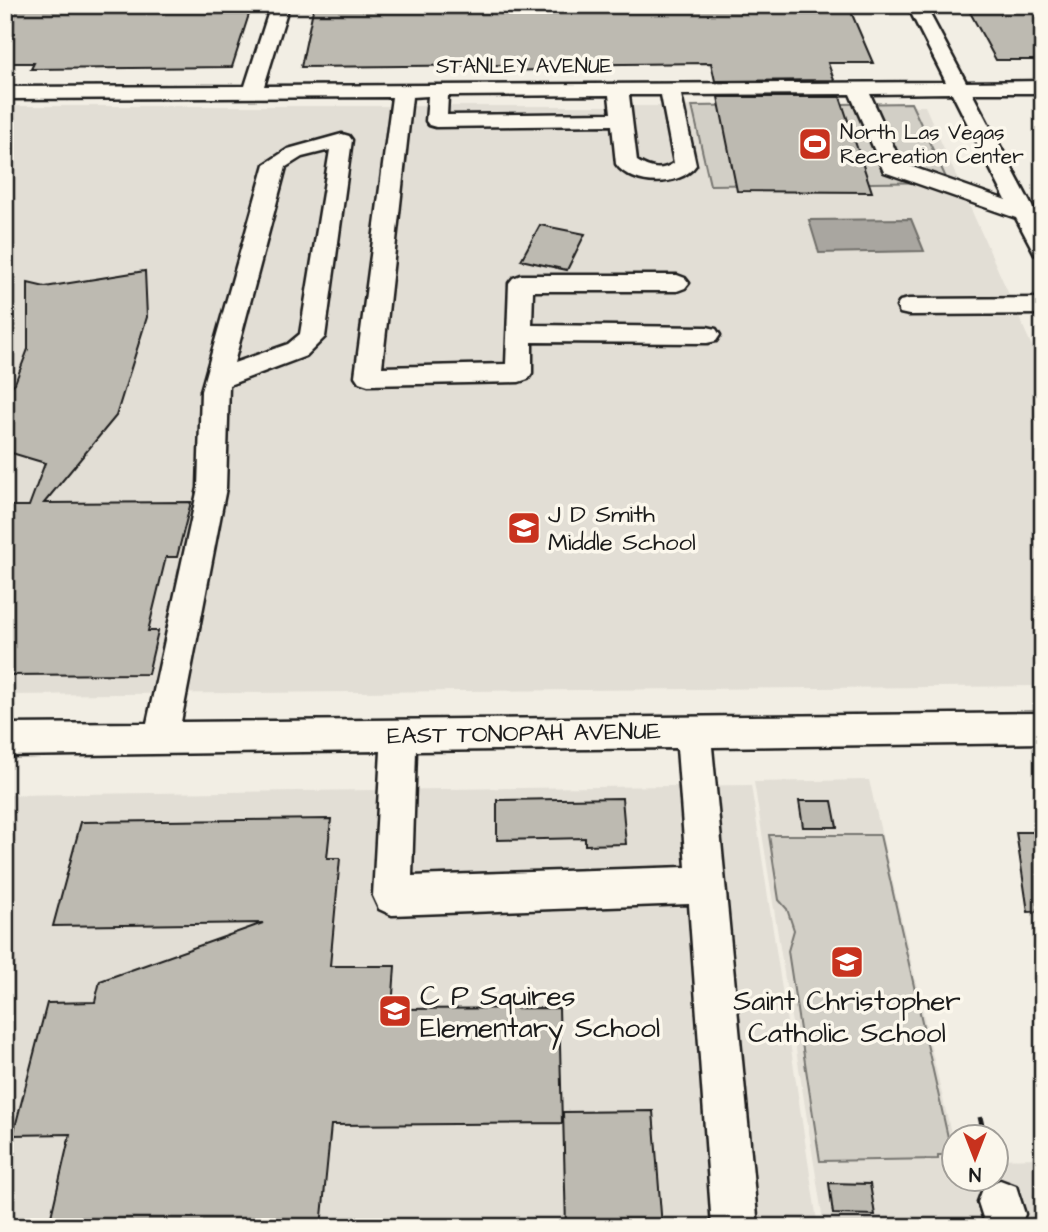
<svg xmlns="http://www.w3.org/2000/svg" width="1048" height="1232" font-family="'Architects Daughter',sans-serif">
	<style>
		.built { fill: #e2ded5 }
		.green { fill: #d2cfc6; stroke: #777671; stroke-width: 2 }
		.water { fill: #a9a6a0; stroke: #716f6b; stroke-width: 2 }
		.building { fill: #bdbab1; stroke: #1c1c1c; stroke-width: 2 }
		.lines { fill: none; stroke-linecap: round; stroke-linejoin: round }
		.minor-casing { stroke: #1c1c1c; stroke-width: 5 }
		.path { stroke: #1c1c1c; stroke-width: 5; stroke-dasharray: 9 7; stroke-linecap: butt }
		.minor { fill: #fbf7ec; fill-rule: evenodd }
		.labels { text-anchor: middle; stroke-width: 7; stroke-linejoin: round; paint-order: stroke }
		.far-street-label { font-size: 21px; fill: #1c1c1c; stroke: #fbf7ec }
		.far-poi-label { font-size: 21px; fill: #1c1c1c; stroke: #fbf7ec; text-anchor: start }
		.poi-label { font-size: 24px; fill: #1c1c1c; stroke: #fbf7ec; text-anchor: start }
		.street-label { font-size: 24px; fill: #1c1c1c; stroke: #fbf7ec }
		.near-poi-label { font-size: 28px; fill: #1c1c1c; stroke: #fbf7ec; text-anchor: start }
	</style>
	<rect width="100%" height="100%" fill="#f2eee4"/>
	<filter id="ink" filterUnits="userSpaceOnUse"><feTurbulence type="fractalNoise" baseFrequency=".0143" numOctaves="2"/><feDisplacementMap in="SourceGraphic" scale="14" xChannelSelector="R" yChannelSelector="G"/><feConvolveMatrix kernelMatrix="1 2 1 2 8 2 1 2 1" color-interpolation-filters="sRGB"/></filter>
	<g filter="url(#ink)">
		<path class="built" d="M5,106h920l118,265v315l-1038,9z
			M869,780l84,362 1,38h42v-21l47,-1v69h-219l-70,-445z
			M751,785l67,442h-813v-432z"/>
		<path class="green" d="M911,103l37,79 -238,3 -18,-79z
			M769,835h111l72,320h-14v4l-118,2 -32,-210 6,-21 -7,-21 -8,-9z"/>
		<path class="water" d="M911,219l13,32 -105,2 -10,-33z"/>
		<path class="building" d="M5,5h247l-20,62 -201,2 3,-6h-29z
			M314,5h534l25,58h-45l6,17 -119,1 -4,-18 -174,2v5l-29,1v-6l-207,2z
			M966,5h77v55h-47z
			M718,97h122l32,95 -135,-1z
			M540,225l45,9 -18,36 -46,-10z
			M145,271l2,46 -31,99 -72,87 147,-1 -14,55h-11l-18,74h10l-10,43 -143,1v-169h24l16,-43 -40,-12v-59l10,-9 13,-34v-66l17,4z
			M622,798l4,46 -41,1v-7l-88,2v-40z
			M799,801h33l5,26h-34z
			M331,819l-4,39h13l-10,108h65l-3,43 167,-1 3,115 -231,2 -10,102h-241l1,-6h-31l20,-87 -57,1 34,-132 48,-1 5,-21 163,-58 -210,3 28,-104z
			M1016,832h27v79l-15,1z
			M653,1111l9,116h-96l-3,-115z
			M829,1183l41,1 5,31 -42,-1z"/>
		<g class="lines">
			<defs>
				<path id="minor" d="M271,5h18l-25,81 682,-4 -39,-77h18l41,77 77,-1v12h-71l71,134v29l-8,-2 -19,-36 -132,-46 -34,-78 -169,1 15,70c-16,23 -64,22 -80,-1l-4,-39 -176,2 -7,-2 -3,-4 2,-25 -16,1 -30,270 124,-3 3,-81 4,-5 8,-3h156l8,3 4,5 -4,5 -8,3h-144l-1,34 175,2 9,2 4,6 -4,6 -9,2 -175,-1v31l-4,6 -9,3 -151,3 -9,-3 -4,-6 37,-279 -387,2v-12l240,-1zM952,93l54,107 -105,-37 -31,-69zM609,95l2,18 -164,2 1,-19zM629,95h32l13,68c-13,9 -24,6 -37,-2z
					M342,134l7,2 3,4 -27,197 -19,19 -77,29 -3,103 -45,234 862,-9v30l-331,4 46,480h-46l-23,-323 -297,11 -13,-6 -6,-13 8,-145 -376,5v-32l142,-1 51,-235 3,-97 64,-227 23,-15zM330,150l-30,184 -12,10 -54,19 52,-196 16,-10zM677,748l9,119 -274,9 4,-125z
					M1043,298v16l-134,1 -9,-2 -3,-6 3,-6 9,-2z
					M1000,1180l16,6 9,28 -5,13h-34l-8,-25 6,-16z"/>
			</defs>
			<use href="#minor" class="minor-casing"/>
			<path class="path" d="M980,1117l5,21"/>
			<use href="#minor" class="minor"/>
		</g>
	</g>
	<defs>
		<symbol id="stadium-square" viewBox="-11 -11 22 22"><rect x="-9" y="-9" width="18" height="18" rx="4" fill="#c8321e" stroke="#fbf7ec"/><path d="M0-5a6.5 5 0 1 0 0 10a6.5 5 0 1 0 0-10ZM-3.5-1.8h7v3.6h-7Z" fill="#fff"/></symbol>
		<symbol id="school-square" viewBox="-11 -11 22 22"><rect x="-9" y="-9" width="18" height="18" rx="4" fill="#c8321e" stroke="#fbf7ec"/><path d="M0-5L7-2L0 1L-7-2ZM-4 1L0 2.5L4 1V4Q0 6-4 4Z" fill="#fff"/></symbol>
	</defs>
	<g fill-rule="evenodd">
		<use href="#stadium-square" x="796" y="125" width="38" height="38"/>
		<use href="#school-square" x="505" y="509" width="38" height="38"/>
		<use href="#school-square" x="828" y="943" width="38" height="38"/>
		<use href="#school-square" x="376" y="992" width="38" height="38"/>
	</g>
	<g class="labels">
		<g class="far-street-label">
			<text x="524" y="73">STANLEY AVENUE</text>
		</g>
		<g class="far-poi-label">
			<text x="840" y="139">North Las Vegas<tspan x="840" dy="24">Recreation Center</tspan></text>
		</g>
		<g class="poi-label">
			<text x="548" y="522">J D Smith<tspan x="548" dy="28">Middle School</tspan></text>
		</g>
		<g class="street-label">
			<text transform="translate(524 733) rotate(-1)" y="8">EAST TONOPAH AVENUE</text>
		</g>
		<g class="near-poi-label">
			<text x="420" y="1005">C P Squires<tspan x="420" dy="32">Elementary School</tspan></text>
			<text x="847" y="1010" text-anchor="middle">Saint Christopher<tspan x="847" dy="32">Catholic School</tspan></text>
		</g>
	</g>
	<rect width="1048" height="1232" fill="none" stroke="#fbf7ec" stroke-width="28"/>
	<rect x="14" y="14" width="1020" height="1204" fill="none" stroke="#1c1c1c" stroke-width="2.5" filter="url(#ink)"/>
	<g transform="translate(975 1158) rotate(180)"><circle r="33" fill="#fbf7ec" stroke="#a29f99" stroke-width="2"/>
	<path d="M0-5L12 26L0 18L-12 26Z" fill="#c8321e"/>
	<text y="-10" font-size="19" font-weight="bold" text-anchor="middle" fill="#1c1c1c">N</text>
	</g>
</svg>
